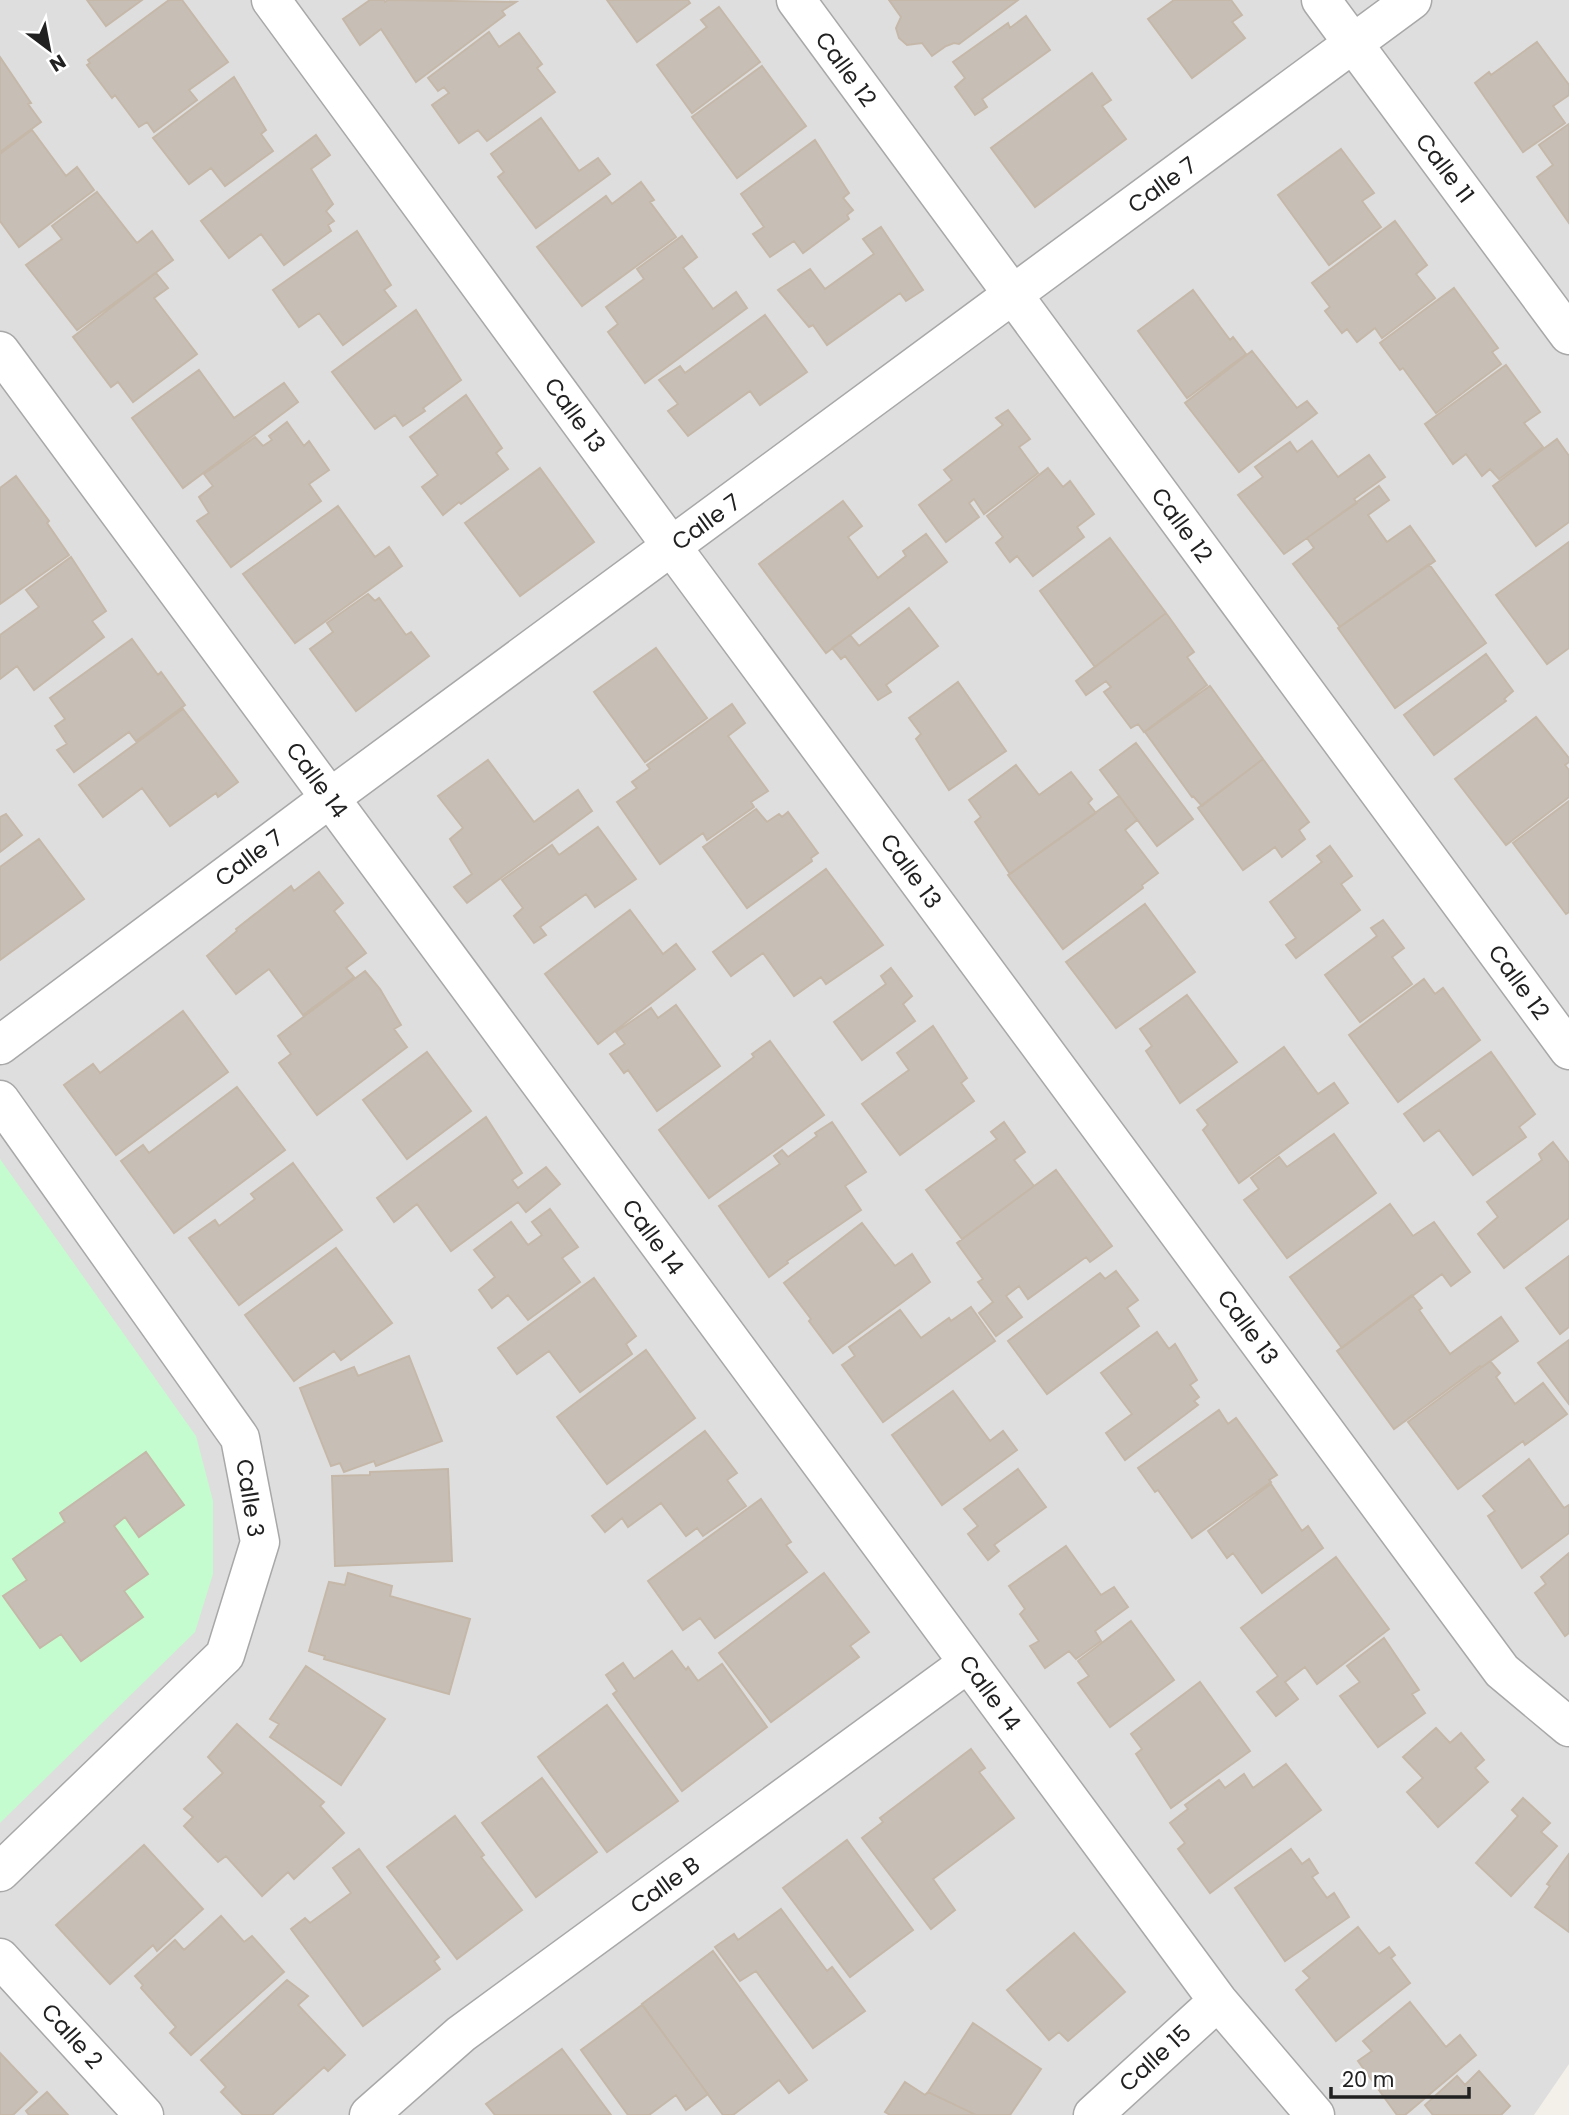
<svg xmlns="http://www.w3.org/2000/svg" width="1569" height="2115" font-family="Poppins,sans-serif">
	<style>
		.residential { fill: #dfdede }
		.park { fill: #c4fccf }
		.building { fill: #c7bfb6; stroke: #c5b8a9; stroke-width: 2 }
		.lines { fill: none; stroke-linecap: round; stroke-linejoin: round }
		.street-casing { stroke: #a8a8a8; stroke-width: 41 }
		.street { stroke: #fff; stroke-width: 38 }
		.labels { text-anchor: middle; stroke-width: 7; stroke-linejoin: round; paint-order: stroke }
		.street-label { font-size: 23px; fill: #212121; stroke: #fff }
	</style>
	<rect width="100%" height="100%" fill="#f2f0e8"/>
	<path class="residential" d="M0,0h1569v2064l-35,51h-1534z"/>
	<path class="park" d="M0,1159l196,277 17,65v73l-18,58 -195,191z"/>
	<path class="building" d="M87,0h55l-36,26z
		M169,0h13l46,62 -39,28 8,10 -43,32 -7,-10 -8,5 -24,-32 -3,3 -25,-33 3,-2 -2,-3z
		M370,0h14l1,2 3,-2 128,2 -14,9 3,4 -89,67 -35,-53 -21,16 -17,-26z
		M607,0h81l2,3 -53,39z
		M889,0h129l-59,44 -5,-1 -8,3 -14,10 -10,-13 -15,2 -8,-7 -3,-10 5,-11z
		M1174,0h57l11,15 -10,7 13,16 -53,40 -44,-59z
		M719,7l41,55 -68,51 -35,-48 50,-38 -6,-7z
		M1026,16l24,34 -68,49 5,8 -12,8 -20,-28 10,-9 -12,-16 55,-39 2,5z
		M489,32l10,15 20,-14 23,31 -5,4 18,24 -68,49 -9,-11 -19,13 -27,-38 17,-12 -5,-6 -6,4 -10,-13z
		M1537,42l32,43v10l-16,11 12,17 -42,29 -48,-69 14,-11 2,3z
		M0,57l31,46 -3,1 13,18 -41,30z
		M762,66l44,60 -69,52 -45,-61z
		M1092,73l19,27 -9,6 24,33 -91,68 -44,-59z
		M234,77l32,53 -5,4 12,17 -48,35 -14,-18 -22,16 -36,-46z
		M541,118l38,53 19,-13 12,16 -74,54 -38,-51 6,-5 -13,-18z
		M1569,124v99l-32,-46 16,-12 -14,-20z
		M32,130l34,46 11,-9 17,23 -75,57 -19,-26v-67z
		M316,135l14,20 -19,14 22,35 -7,7 8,10 -6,4 3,6 -47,34 -23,-31 -32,24 -28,-37z
		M815,140l34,53 -6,5 10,12 -6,5 2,4 -46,34 -9,-12 -24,16 -17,-23 11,-7 -23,-33z
		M1341,149l33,44 -12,8 19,26 -52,38 -51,-70z
		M641,182l13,18 -4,2 26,35 -94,69 -45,-59 69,-51 6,8z
		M97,192l40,51 15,-12 21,29 -96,70 -51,-65 36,-26 -10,-13z
		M1395,221l32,44 -11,9 19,24 -53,40 -7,-10 -18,14 -10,-13 -5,4 -17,-22 5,-4 -18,-24z
		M881,227l42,63 -17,11 -6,-8 -73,52 -14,-20 -4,2 -31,-37 32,-21 15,20 49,-35 -11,-15z
		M357,231l34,54 -7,5 12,16 -53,39 -24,-32 -20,14 -26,-37z
		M682,236l15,21 -14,11 30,41 23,-17 11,16 -102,75 -37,-51 10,-8 -12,-17 38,-28 -7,-10z
		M156,273l12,15 -14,10 43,56 -64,48 -15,-20 -7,5 -38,-50z
		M1454,288l44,60 -6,4 9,12 -65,49 -33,-45 -3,2 -20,-27z
		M1193,290l37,50 3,-3 13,17 -59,44 -49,-67z
		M416,310l45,70 -38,28 2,3 -22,15 -8,-11 -20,14 -43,-57z
		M765,315l42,57 -47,33 -10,-14 -62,45 -20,-25 10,-7 -19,-24 21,-14 5,7z
		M1252,351l45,57 10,-7 10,12 -78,59 -54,-69z
		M1506,365l34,47 -16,11 19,24 -44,32 -9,-10 -8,7 -16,-22 -13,10 -28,-40z
		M199,370l35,48 50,-35 14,19 -115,86 -51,-70z
		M466,395l36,53 -6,5 12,16 -47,35 -2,-2 -16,13 -21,-28 16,-12 -28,-38z
		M1008,410l22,29 -11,8 19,26 -54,41 -10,-15 -5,4 10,14 -33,25 -27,-37 33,-25 -8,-10 59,-45 -7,-7z
		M287,422l17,24 5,-5 20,29 -20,14 12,17 -90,66 -34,-46 12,-8 -10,-16 14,-11 -9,-12 51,-37 8,9 9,-6 -3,-4z
		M1557,439l12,17v66l-33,24 -43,-60z
		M1312,441l26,36 31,-22 16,22 -31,22 3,4 -73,51 -46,-59 25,-18 -8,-10 35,-25 7,10z
		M540,468l54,74 -74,54 -55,-73z
		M1048,468l15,19 7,-6 24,33 -17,13 7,10 -51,39 -16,-20 -7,6 -14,-19 7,-6 -16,-21z
		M16,476l33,45 -2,2 22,32 -69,49v-116z
		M1379,486l10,14 -21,15 19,27 23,-16 25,35 -95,66 -47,-63 21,-16 -7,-10z
		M843,501l19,25 -14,11 30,41 28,-22 -3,-5 23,-17 21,28 -121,91 -67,-89z
		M338,506l37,51 14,-10 13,19 -107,77 -52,-69z
		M1110,538l56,75 -71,54 -55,-76z
		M1569,542v106l-22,16 -51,-69z
		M71,557l35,54 -14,10 12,16 -70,53 -17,-24 -17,13v-44l39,-28 -13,-17z
		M1429,564l57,79 -91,65 -57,-80z
		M368,594l7,7 4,-3 27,37 5,-3 18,24 -73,55 -46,-62 23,-17 -6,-9z
		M909,608l29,38 -52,39 5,7 -13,8 -33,-44 -4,3 -9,-11 18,-13 9,11z
		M1166,613l28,39 -7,5 20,28 -63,47 -6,-8 -7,4 -27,-36 7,-5 -5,-6 -20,14 -10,-14z
		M132,639l26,36 3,-3 24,33 -49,36 -7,-9 -55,40 -17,-22 10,-6 -12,-18 10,-7 -15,-21z
		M656,648l51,70 -62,44 -51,-70z
		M1486,654l27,37 -9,8 2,2 -72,54 -30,-40z
		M958,682l48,69 -57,39 -33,-51 5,-5 -12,-16z
		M1210,686l53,73 -61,47 -9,-10 -1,1 -47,-65z
		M732,704l13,19 -17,13 40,55 -17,11 3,5 -47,33 -4,-7 -43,31 -43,-62 20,-14 -5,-6 18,-13 -3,-4z
		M183,709l55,73 -20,15 -2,-4 -46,33 -28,-38 -39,29 -24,-32z
		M1536,717l33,41v4l-4,3 4,5v27l-63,48 -51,-66z
		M1136,743l57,76 -36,27 -57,-76z
		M1263,759l46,63 -10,8 6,9 -23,18 -7,-10 -32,23 -45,-62z
		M488,760l46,62 44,-32 14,21 -125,92 -13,-16 18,-13 -22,-35 13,-11 -25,-32z
		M1016,765l23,30 32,-23 21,27 -4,4 8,10 -86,61 -35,-52 6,-5 -12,-17z
		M1119,796l18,24 -12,10 33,43 -16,12 1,3 -80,61 -55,-74z
		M1569,801v111l-3,2 -53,-71z
		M756,809l11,13 12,-8 3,3 6,-5 30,41 -7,5 1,3 -65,47 -44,-61z
		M6,814l16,21 -22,17v-35z
		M598,827l38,52 -41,28 -9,-13 -46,33 6,8 -12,8 -20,-27 9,-8 -21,-28 50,-35 7,10z
		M39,839l45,60 -84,61v-93z
		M1330,846l22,30 -11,8 19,26 -64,48 -10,-13 10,-7 -26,-36 52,-40 -5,-6z
		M826,869l57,76 -57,39 -5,-7 -27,19 -31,-43 -32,23 -18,-24z
		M319,872l24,31 -9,8 32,42 -20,15 8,9 -51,38 -34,-46 -33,25 -29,-38 30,-25 -1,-2 55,-43 3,5z
		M1145,904l50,68 -79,56 -50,-66z
		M630,910l33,44 13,-10 19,25 -97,75 -53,-70z
		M1383,920l21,28 -12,9 20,27 -52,38 -35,-47 52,-39 -6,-8z
		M891,968l21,28 -9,8 12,17 -53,39 -28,-38 52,-38 -5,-8z
		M365,971l15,18 21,36 -7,4 13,18 -90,68 -38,-52 12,-9 -13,-18z
		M1424,979l11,15 8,-6 37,52 -82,62 -49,-67z
		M1187,995l50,67 -57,41 -34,-52 6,-5 -12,-17z
		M676,1005l44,61 -63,45 -29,-41 -4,3 -14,-19 15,-10 -9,-12 35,-24 7,10z
		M183,1011l45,61 -112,83 -52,-70 29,-21 7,9z
		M933,1026l34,52 -6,5 13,18 -74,54 -38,-51 47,-34 -12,-17z
		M770,1041l54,74 -115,83 -50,-68 95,-73 -2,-3z
		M1284,1047l34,47 16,-11 14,20 -109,80 -36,-53 5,-5 -11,-15z
		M427,1052l44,59 -64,48 -44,-59z
		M1491,1052l44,62 -16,13 7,10 -53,38 -34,-45 -15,11 -20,-27z
		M237,1087l48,63 -111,83 -53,-72 22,-16 6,8z
		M486,1117l36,56 -10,7 6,8 28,-21 14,17 -34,28 -8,-10 -67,49 -34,-47 -23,18 -17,-24z
		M832,1122l34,50 -21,14 16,24 -74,51 1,2 -19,14 -50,-71 61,-42 -6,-8 8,-6 6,7 29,-21 -2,-3z
		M1004,1122l21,30 -11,8 20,26 -72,53 -36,-49 71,-51 -6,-7z
		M1334,1134l42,59 -89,65 -43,-58 15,-11 -8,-11 28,-21 8,10z
		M1553,1142l16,21v55l-65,50 -26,-34 20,-17 -11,-15 55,-42 -3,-6z
		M293,1163l49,67 -103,75 -50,-67 26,-18 4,6 36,-27 -4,-5z
		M1056,1170l56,76 -22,16 -4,-5 -58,42 -9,-13 -13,10 16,21 -26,19 -17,-23 14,-11 -15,-20 5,-3 -26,-36z
		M1390,1204l23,32 21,-14 36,50 -19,14 -9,-12 -100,74 -52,-71z
		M550,1209l28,38 -16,11 18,24 -52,38 -20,-25 -16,13 -13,-18 16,-13 -21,-27 37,-28 17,23 14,-10 -10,-13z
		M862,1223l33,43 17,-12 18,28 -97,71 -24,-32 2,-2 -27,-36z
		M336,1248l56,75 -51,37 -7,-9 -40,30 -49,-66z
		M1569,1256v71l-9,7 -34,-46z
		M1116,1271l22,29 -11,8 12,18 -92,68 -39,-53 92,-68 5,6z
		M594,1278l42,58 -10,8 6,10 -52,38 -31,-41 -32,23 -19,-26z
		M1412,1295l10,13 -3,2 31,44 51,-37 17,24 -36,26 -2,-1 -86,63 -57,-78z
		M971,1307l24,34 -112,81 -41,-57 13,-9 -6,-9 51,-37 21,28 28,-20 2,3z
		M1157,1332l12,17 6,-5 22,36 -7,5 9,12 -5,4 4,4 -73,55 -19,-27 26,-19 -31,-41z
		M1569,1340v64l-31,-41z
		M646,1350l49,68 -88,66 -50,-67z
		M409,1356l33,85 -66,25 -2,-5 -30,11 -4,-9 -9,3 -31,-78 54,-21 4,9z
		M1490,1361l10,12 -4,4 19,27 28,-21 24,31 -42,31 -2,-4 -65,48 -50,-67z
		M953,1391l37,50 13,-10 14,19 -75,55 -50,-70z
		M1219,1410l9,14 8,-6 41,57 -8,5 2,2 -79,56 -34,-48 -3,2 -17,-24z
		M705,1431l32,42 -10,7 19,26 -43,30 -6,-8 -11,8 -25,-33 -33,24 -6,-9 -17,14 -13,-16z
		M146,1452l38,53 -45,32 -14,-20 -11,9 34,48 -24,17 19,26 -62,44 -20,-27 -21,14 -37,-52 24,-16 -14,-21 52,-37 -5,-9z
		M1529,1459l35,49 5,-3v28l-47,35 -34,-52 7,-5 -12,-15z
		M448,1469l4,92 -117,5 -3,-90 38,-1v-3z
		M1018,1469l28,38 -52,38 5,6 -11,9 -20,-26 10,-8 -14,-17z
		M1271,1484l31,47 6,-5 15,22 -61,45 -29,-40 -6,5 -19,-27z
		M761,1499l30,43 -5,3 21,27 -92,66 -15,-20 -17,12 -35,-49z
		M1066,1546l35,49 13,-8 14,20 -33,24 6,10 -25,18 -7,-8 -24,17 -15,-22 9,-5 -19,-27 5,-5 -16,-23z
		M1569,1553v80l-4,3 -30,-43 11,-9 -5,-7z
		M1336,1557l53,72 -72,55 -12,-17 -20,15 13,17 -22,17 -19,-24 21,-16 -37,-48z
		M348,1573l44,13 -2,10 80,23 -21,75 -125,-35 1,-3 -16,-5 20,-69 16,3z
		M824,1573l45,59 -19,14 9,11 -88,65 -52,-69z
		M1131,1621l43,59 -64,47 -32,-44 11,-7 -11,-15z
		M1384,1638l35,52 -7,4 13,19 -47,34 -38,-51 20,-14 -13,-16z
		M672,1651l14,19 2,-3 10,14 24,-17 45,63 -85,64 -69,-97 4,-3 -11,-16 17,-12 11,16z
		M306,1666l79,53 -44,66 -71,-48 9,-13 -9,-5z
		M1200,1682l50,69 -79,57 -35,-54 6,-5 -11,-15z
		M607,1705l71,96 -71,51 -69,-95z
		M237,1724l87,78 -4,4 24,27 -50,46 -6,-7 -26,24 -36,-40 -8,6 -34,-36 9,-9 -9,-8 39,-36 -15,-16z
		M1436,1728l14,15 11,-10 23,27 -9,8 13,14 -50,45 -31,-35 16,-14 -20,-21z
		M971,1749l14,19 -6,4 35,46 -81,61 22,31 -24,19 -69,-91 21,-16 -3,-4z
		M1286,1764l35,46 -111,83 -32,-44 7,-6 -15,-20 18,-14 -3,-4 34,-25 6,8 19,-14 9,14z
		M542,1778l55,74 -61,45 -54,-74z
		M1523,1798l27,25 -9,9 16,14 -46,50 -35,-33 42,-47 -6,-6z
		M455,1816l29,39 -3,2 41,53 -65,49 -70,-92z
		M847,1840l66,90 -63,47 -67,-89z
		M144,1845l59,64 -46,42 -4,-6 -43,39 -54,-59z
		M359,1849l80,108 -5,4 6,8 -77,57 -72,-97 14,-11 5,5 41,-30 -18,-25z
		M1291,1849l11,15 7,-5 9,14 -6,4 15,21 7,-5 15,24 -64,44 -50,-73z
		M1569,1854v78l-34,-25 15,-21 -3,-2z
		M781,1909l46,62 5,-4 33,44 -52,37 -57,-77 -16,10 -25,-34 19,-13 4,6z
		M221,1916l23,26 8,-6 32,36 -93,83 -21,-22 6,-6 -35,-39 2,-3 -8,-9 40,-36 9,10z
		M1358,1927l21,27 10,-7 6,8 -4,3 19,25 -74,58 -40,-51 14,-12 -7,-7z
		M1074,1933l51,59 -57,49 -9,-9 -10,8 -42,-50z
		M713,1951l94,129 -18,13 -10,-13 -46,35h-10l-81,-111z
		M287,1980l21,16 -10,9 47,50 -17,16 -4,-4 -52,48h-29l-22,-23 5,-5 -25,-27z
		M1410,2002l36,45 14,-12 16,20 -71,60h-8l-39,-54 14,-10 -9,-10z
		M642,2005l66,89 -22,16 -10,-15 -27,20h-21l-47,-65z
		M973,2023l68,46 -31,46h-34l-48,-23z
		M562,2049l49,66h-116l-9,-11z
		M0,2053l37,39 -24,23h-13z
		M1479,2071l31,35 -9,9h-68l-8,-10 32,-29 8,9z
		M905,2082l20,13 3,-3 48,23h-86l-5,-3z
		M47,2092l21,23h-39l-3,-4z"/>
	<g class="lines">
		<defs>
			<path id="street" d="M271,0l401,547 830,1124 67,56
				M796,0l773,1050
				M1321,0l248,335
				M0,351l1218,1650 97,114
				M0,1045l330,-247 1082,-798
				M0,1100l240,338 20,104 -35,113 -225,217
				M0,1958l144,157
				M369,2115l92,-81 507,-371
				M1093,2115l125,-114"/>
		</defs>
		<use href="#street" class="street-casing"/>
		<use href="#street" class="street"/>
	</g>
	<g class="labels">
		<g class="street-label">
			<text transform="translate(846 69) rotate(54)" y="8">Calle 12</text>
			<text transform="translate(1445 168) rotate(53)" y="8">Calle 11</text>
			<text transform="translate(1162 185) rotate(-36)" y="8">Calle 7</text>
			<text transform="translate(575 415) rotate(54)" y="8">Calle 13</text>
			<text transform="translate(706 522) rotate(-36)" y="8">Calle 7</text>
			<text transform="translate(1182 525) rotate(54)" y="8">Calle 12</text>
			<text transform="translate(317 780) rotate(54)" y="8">Calle 14</text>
			<text transform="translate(249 858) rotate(-37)" y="8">Calle 7</text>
			<text transform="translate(911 871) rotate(54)" y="8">Calle 13</text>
			<text transform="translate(1519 982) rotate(54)" y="8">Calle 12</text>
			<text transform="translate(653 1237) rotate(54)" y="8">Calle 14</text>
			<text transform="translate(1248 1327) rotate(54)" y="8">Calle 13</text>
			<text transform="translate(250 1498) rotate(81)" y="8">Calle 3</text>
			<text transform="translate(990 1693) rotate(54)" y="8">Calle 14</text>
			<text transform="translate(665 1885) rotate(-36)" y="8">Calle B</text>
			<text transform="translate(72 2036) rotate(48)" y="8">Calle 2</text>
			<text transform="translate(1155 2058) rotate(-42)" y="8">Calle 15</text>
		</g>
	</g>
	<g transform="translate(49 49) rotate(148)" stroke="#ffffff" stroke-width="5" paint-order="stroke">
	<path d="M0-5L12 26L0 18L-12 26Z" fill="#212121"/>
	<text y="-10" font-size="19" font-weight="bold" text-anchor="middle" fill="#212121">N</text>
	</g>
	<path d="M1331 2087v10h138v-10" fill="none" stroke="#212121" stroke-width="3.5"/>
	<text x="1342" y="2087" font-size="21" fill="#212121" stroke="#ffffff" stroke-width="5" paint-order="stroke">20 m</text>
</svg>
